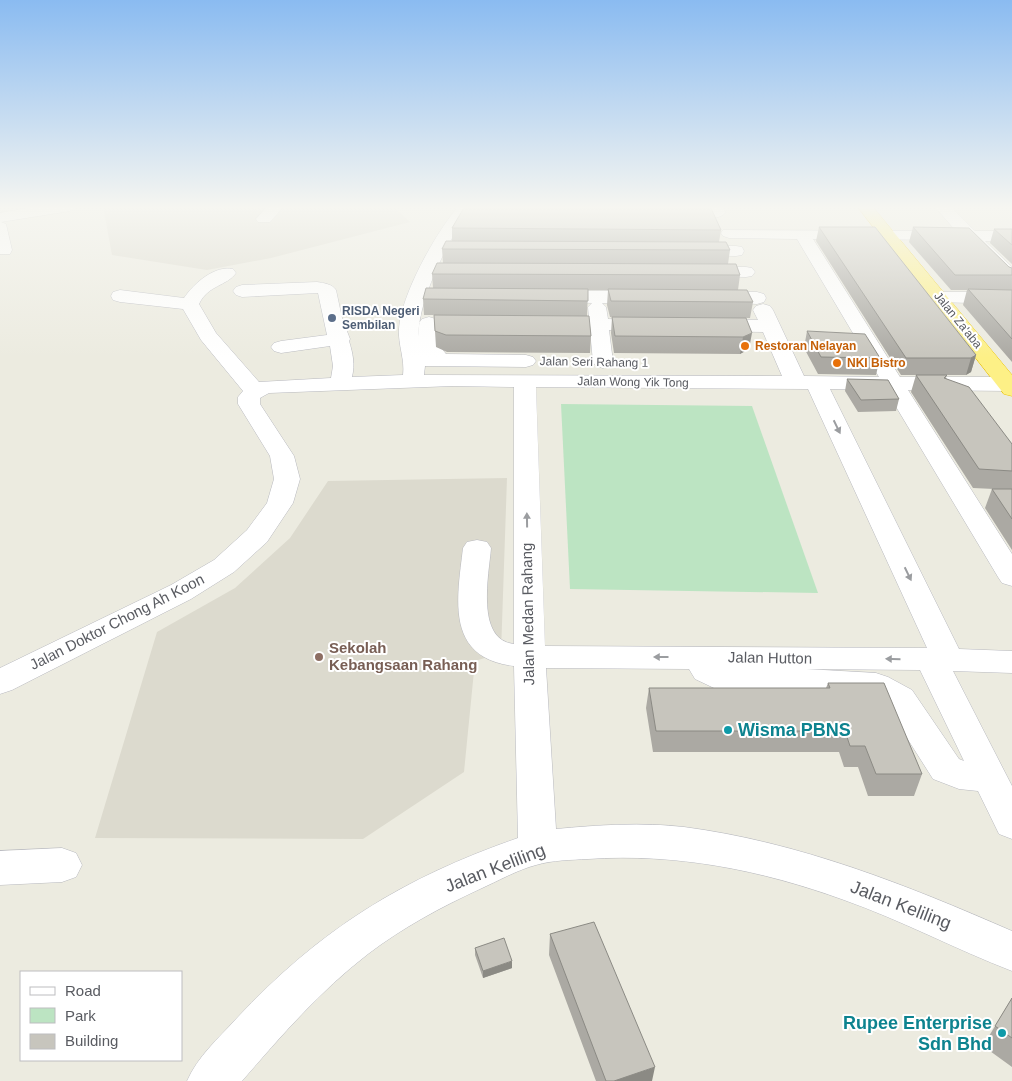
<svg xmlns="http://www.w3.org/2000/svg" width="1012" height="1081" font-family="Arial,sans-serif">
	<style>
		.education { fill: #dcdace }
		.green { fill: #bce4c2 }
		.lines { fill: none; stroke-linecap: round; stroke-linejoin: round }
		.minor-casing { stroke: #b8b9bf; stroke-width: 1 }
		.highway-casing { stroke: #ecc400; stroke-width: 1 }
		.minor { fill: #fff; fill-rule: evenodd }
		.highway { fill: #fdf086; fill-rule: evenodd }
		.wall { fill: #aba9a3 }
		.shaded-wall { fill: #8b8a84 }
		.building { fill: #c7c5bd; stroke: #8b8a84 }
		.oneway { fill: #9b9da0 }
		.service-dot { fill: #5c6f8a; stroke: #fff; stroke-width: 2 }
		.food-dot { fill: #e8710a; stroke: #fff; stroke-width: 2 }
		.education-dot { fill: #8d6e63; stroke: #fff; stroke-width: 2 }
		.culture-dot { fill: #0f9aa8; stroke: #fff; stroke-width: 2 }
		.labels { text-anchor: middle; stroke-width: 4; stroke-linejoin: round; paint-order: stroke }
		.far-service-label { font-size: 12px; font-weight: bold; fill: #4e5e75; stroke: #fff; text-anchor: start }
		.far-street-label { font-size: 12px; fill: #595b61; stroke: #fff }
		.far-food-label { font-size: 12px; font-weight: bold; fill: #c56008; stroke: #fff; text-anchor: start }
		.street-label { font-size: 15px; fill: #595b61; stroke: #fff }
		.education-label { font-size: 15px; font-weight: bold; fill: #785e54; stroke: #fff; text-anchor: start }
		.near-culture-label { font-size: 18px; font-weight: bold; fill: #0d838f; stroke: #fff; text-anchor: start }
		.near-street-label { font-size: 18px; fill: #595b61; stroke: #fff }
	</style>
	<rect width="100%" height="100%" fill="#ecebe0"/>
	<path class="education" d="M103,206h290l17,16 -139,36 -64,12 -95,-15z
		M507,478l-6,175 -26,8 -11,111 -101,67 -268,-1 62,-206 78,-44 55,-50 38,-57z"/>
	<path class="green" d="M561,404l191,2 66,187 -248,-4z"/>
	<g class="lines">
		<defs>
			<path id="minor" d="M40,206h37l-7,5 -69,11 5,2 6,26 -2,4h-10v-41z
				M268,206h16l-14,16h-12l-2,-3z
				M462,206h37l5,2 3,3 -3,3 -38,2c-18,24 -50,90 -47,120v-13l3,-4 7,-2 7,2c8,12 -2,21 10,35l80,1 7,2 3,4 -3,4 -7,2 -101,-1 -1,9 358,1 -19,-44 -52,-1 -7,-2 -3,-4 3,-4 7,-2 47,1 -5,-10 3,-4 7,-2 7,2 3,4 31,66 75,1 -82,-138 -68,-1 -6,-2 -2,-3 2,-3 233,1 -22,-25h16l25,25h37v10h-27l27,26v15l-6,-1 -40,-41 -153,-1 87,138h112v14l-104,-1 104,164v32l-10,-3 -4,-6 -112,-187 -56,-1 129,260 53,2v22l-59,-2 59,115v53l-13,-5 -21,-43 -19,-2 -26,-10 -45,-71 -18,-12 -156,-8 -19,-9 -6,-10 -143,-1 10,161c42,-4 86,-7 128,-2 115,15 223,58 328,104v40c-57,-22 -111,-51 -168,-71 -83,-30 -168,-47 -256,-41 -17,1 -35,1 -52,6 -19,5 -38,16 -56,24 -39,18 -78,39 -112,65 -48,37 -87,82 -126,127h-55c11,-25 31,-42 49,-62 84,-90 167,-141 282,-181l-4,-172c-69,-8 -57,-67 -51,-118l4,-6 10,-2 10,2 4,6c-2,26 -16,92 23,96v-257l-61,-1 -184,7 -9,5v6l34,52 6,23 -7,24 -26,39 -33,30 -43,27 -179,91 -12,4v-26l171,-83 43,-25 33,-30 20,-27 7,-24 -4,-23 -32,-52v-7l5,-6 -42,-51 -18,-31 -63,-7 -7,-2 -2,-4 2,-4 7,-2 64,8c10,-15 31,-33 49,-29l3,4c-9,13 -28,12 -37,31l17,29 43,49 72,-4 2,-12 -3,-20 -49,7 -7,-2 -3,-4 3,-4 7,-2 46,-6 -9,-42 -76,4 -6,-2 -3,-4 3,-4 6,-2 75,-3c7,1 15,2 19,8l6,28 8,21 -1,2c4,13 6,23 3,36l51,-2c2,-16 -5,-30 -4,-46 2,-34 36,-95 58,-121zM536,387l272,2 119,259 -382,-2zM806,669l114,1 44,91 -5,-2 -47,-69 -24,-13 -12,-4z
				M674,206l44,1 5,2 3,3 -3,3 -5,2 -49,-3 -3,-3 3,-3z
				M693,246h43l6,1 2,4 -2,4 -6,1 -49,-1 -2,-4 2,-4z
				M702,267h44l6,1 3,4 -3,4 -6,1 -50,-1 -3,-4 3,-4z
				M551,291h94l7,2 2,4 -2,4 -7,2h-43l4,4 2,12 47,2 3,4 -3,4 -7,2 -39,-1 4,32 -3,4 -7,2 -7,-2 -3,-4 -3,-32 -43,-2 -3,-4 3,-4 42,-2 -1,-11 4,-4 -48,-2 -2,-4 2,-4z
				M713,291l44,1 7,2 2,4 -2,4 -7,2 -51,-3 -2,-4 2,-4z
				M940,292h72v12l-79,-2 -2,-4 2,-4z
				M62,848l14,5 6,12 -6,12 -14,5 -62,3v-34z"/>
			<path id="highway" d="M857,206h15l140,169v21l-8,-2z"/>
		</defs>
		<use href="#minor" class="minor-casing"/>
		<use href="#highway" class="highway-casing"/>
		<use href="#minor" class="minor"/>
		<use href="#highway" class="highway"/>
	</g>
	<path class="wall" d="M819,227l157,128 -5,17 -5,3h-19l-1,3 66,66v106l-27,-42 7,-19h2l-21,-1 -62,-96 5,-17h-15l-85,-134z
		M913,227l99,41v94l-49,-57 4,-15h-16l-42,-48z
		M452,228l269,2 -2,12 11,8 -2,14 12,11 -2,15 15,12 -3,16h-4l3,31 -9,5 -126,-1 -3,-20 1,-16h-2l-3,-12 1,-15h-20l-1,26 4,20 -1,17 -143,-1 -11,-5 -2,-32h-10l-1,-16 10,-11 -1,-14 11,-11 -1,-14 10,-8z
		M994,229h18v35l-22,-21z
		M807,331l73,27 -4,17 -58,-1 -14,-26z
		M847,379l52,20 -3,12 -38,1 -13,-21z
		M828,683l94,91 -8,22h-46l-10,-29h-14l-5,-15h-186l-7,-44 3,-20h177z
		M550,934l102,147h-56l-47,-126z
		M475,948l37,20 -29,10 -8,-23z
		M1012,998v69l-29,-21z"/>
	<path class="shaded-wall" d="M752,333l-3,16 -9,5 3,-17z
		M976,355l-5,17 -5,3 5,-17z
		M512,961v7l-29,10v-7z
		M655,1067l-3,14h-38z"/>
	<path class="building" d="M465,206h245l11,24 -269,-2z
		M819,227h56l101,128 -5,3h-65z
		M913,227l56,1 40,39 3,1v7h-57z
		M994,229h18v16z
		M446,241l280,1 4,8 -288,-1z
		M437,263l299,1 4,11 -308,-1z
		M426,288l162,1v12l-165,-2z
		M608,289l139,1 6,12 -142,-1z
		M968,289l44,1v49z
		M434,315l155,1 2,20 -145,-1 -11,-4z
		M612,317l134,1 6,15 -9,4 -128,-1z
		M807,331l58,3 15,24 -59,-1z
		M916,375h31l-3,3 25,9 43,57v27l-33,-2z
		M847,379l41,1 11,19 -38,1z
		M992,489h20v30z
		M828,683h56l38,91h-46l-11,-28h-15l-5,-15h-189l-7,-43h181z
		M594,922l61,145 -41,14h-8l-56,-147z
		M504,938l8,23 -29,10 -8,-23z
		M1012,998v40l-17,-12z"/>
	<defs><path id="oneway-solid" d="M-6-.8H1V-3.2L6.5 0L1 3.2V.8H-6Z" transform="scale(1.25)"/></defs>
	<g class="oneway">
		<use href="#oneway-solid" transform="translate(837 427) rotate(64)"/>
		<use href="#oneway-solid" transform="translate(527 520) rotate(-91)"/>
		<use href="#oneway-solid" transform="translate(908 574) rotate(64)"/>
		<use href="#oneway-solid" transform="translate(661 657) rotate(-180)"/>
		<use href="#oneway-solid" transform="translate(893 659) rotate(-179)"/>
	</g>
	<linearGradient id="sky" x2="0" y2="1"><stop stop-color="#8abbf1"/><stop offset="0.58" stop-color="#f6f6f1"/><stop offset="1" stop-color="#f6f6f1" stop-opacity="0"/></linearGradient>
	<rect width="1012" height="358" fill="url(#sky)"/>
	<circle class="service-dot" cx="332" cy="318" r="5"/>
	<g class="food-dot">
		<circle cx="745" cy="346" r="5"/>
		<circle cx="837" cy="363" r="5"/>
	</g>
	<circle class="education-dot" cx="319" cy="657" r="5"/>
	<g class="culture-dot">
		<circle cx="728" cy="730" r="5"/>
		<circle cx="1002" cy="1033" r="5"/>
	</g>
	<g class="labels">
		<g class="far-service-label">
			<text x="342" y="315">RISDA Negeri<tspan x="342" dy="14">Sembilan</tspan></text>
		</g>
		<g class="far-street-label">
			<text transform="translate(958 320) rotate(51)" y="4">Jalan Za'aba</text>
			<text transform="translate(594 362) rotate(1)" y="4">Jalan Seri Rahang 1</text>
			<text transform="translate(633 382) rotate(1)" y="4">Jalan Wong Yik Tong</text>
		</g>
		<g class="far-food-label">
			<text x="755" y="350">Restoran Nelayan</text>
			<text x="847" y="367">NKI Bistro</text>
		</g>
		<g class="street-label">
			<text transform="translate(528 614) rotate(-91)" y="5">Jalan Medan Rahang</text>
			<text transform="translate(117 622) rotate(-27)" y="5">Jalan Doktor Chong Ah Koon</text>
			<text transform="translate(770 658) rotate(1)" y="5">Jalan Hutton</text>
		</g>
		<g class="education-label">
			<text x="329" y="653">Sekolah<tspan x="329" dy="17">Kebangsaan Rahang</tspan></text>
		</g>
		<g class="near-culture-label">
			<text x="738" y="736">Wisma PBNS</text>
			<text x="992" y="1029" text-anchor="end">Rupee Enterprise<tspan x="992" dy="21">Sdn Bhd</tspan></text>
		</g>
		<g class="near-street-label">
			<text transform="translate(495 868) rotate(-21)" y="6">Jalan Keliling</text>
			<text transform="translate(901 905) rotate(21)" y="6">Jalan Keliling</text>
		</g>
	</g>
	<rect x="20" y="971" width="162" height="90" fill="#ffffff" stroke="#bdbdc0"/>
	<rect x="30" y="987" width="25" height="8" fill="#ffffff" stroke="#bdbdc0"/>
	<text x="65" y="996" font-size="15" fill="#595b61">Road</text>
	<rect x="30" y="1008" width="25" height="15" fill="#bce4c2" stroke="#bdbdc0"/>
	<text x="65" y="1021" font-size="15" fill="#595b61">Park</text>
	<rect x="30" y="1034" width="25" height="15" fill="#c7c5bd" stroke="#bdbdc0"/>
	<text x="65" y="1046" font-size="15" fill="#595b61">Building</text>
</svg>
